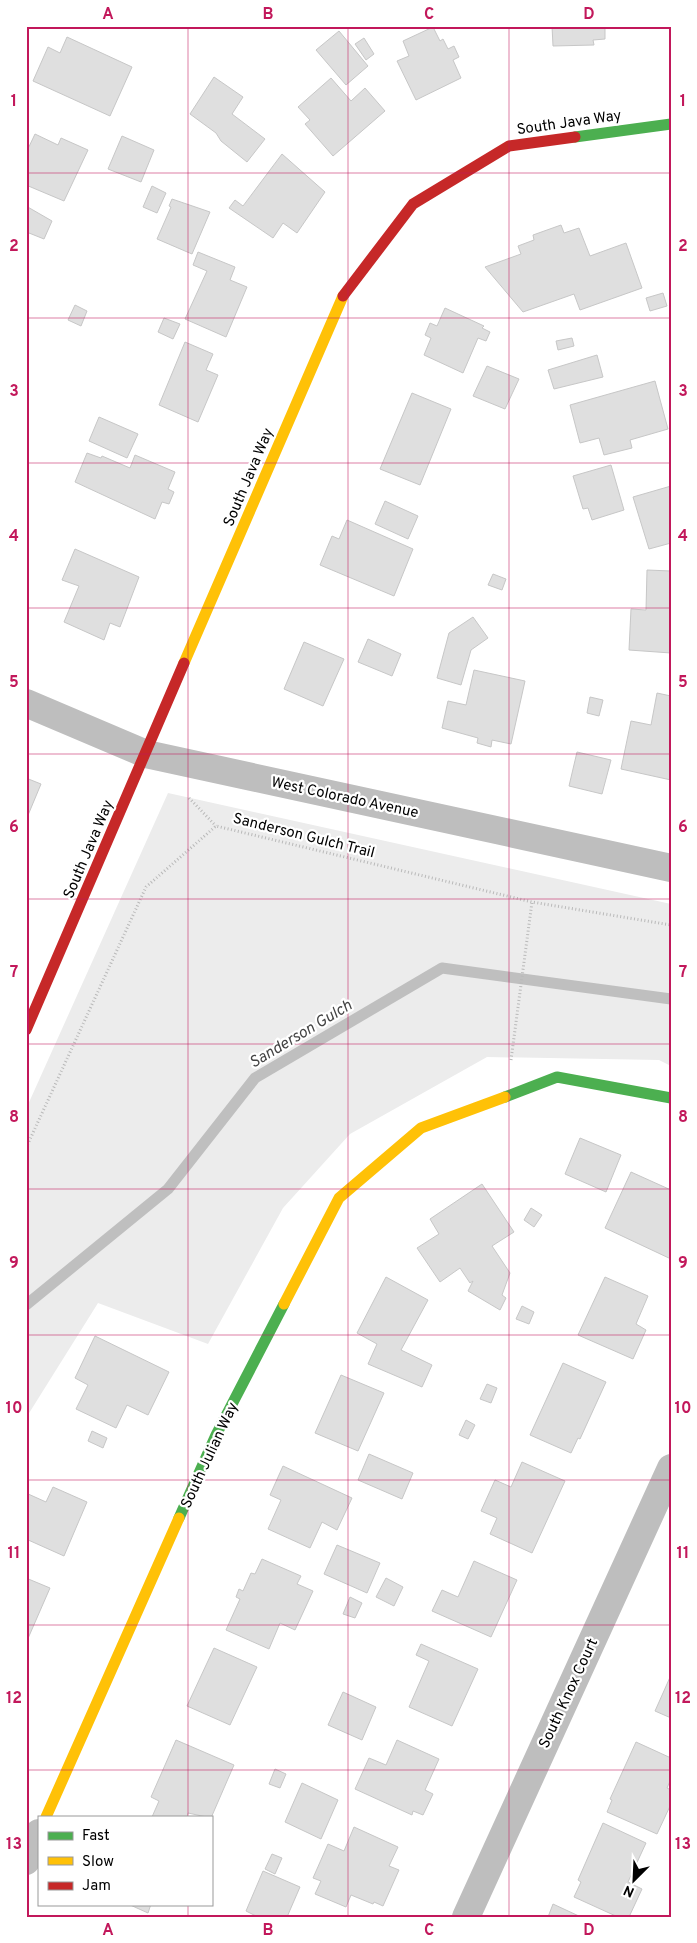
<svg xmlns="http://www.w3.org/2000/svg" width="697" height="1943" font-family="Overpass,sans-serif">
	<style>
		.green { fill: #ececec }
		.lines { fill: none; stroke-linecap: round; stroke-linejoin: round }
		.stream { stroke: #bfbfbf; stroke-width: 11 }
		.building { fill: #dfdfdf; stroke: #c7c7c7 }
		.path { stroke: #b9b9b9; stroke-width: 3; stroke-dasharray: 1 2.5; stroke-linecap: butt }
		.street { stroke: #bebebe; stroke-width: 28 }
		.fast { stroke: #4caf50; stroke-width: 11 }
		.slow { stroke: #ffc107; stroke-width: 11 }
		.jam { stroke: #c62828; stroke-width: 11 }
		.grid { fill: none; stroke: #c2185b; stroke-width: 1; stroke-opacity: 0.55 }
		.labels { text-anchor: middle; stroke-width: 4.5; stroke-linejoin: round; paint-order: stroke }
		.street-label { font-size: 15px; fill: #000; stroke: #fff }
		.water-label { font-size: 16px; font-style: italic; fill: #444; stroke: #fff }
		.neatline { fill: none; stroke: #c2185b; stroke-width: 2 }
		.grid-label { font-size: 16px; text-anchor: middle; font-weight: bold; fill: #c2185b }
	</style>
	<rect width="100%" height="100%" fill="#fff"/>
	<path class="green" d="M168,793l503,111v162l-12,-6 -172,-3 -137,77 -67,74 -75,136 -110,-41 -72,115v-309z"/>
	<g class="lines">
		<path class="stream" d="M26,1305l142,-116 87,-111 187,-110 229,31"/>
	</g>
	<path class="building" d="M552,26h53v13l-12,1 1,5 -41,1z
		M433,27l7,14 3,-2 5,10 6,-3 5,11 -6,3 8,18 -45,22 -19,-39 12,-5 -6,-15z
		M339,31l29,35 -22,19 -30,-35z
		M67,37l65,30 -22,49 -77,-35 15,-34 12,6z
		M364,38l10,16 -8,6 -11,-16z
		M214,77l29,20 -11,17 33,25 -18,23 -26,-21 -5,-8 -26,-19z
		M331,78l20,23 14,-13 20,23 -52,45 -28,-32 5,-4 -12,-13z
		M35,134l23,11 3,-7 27,12 -24,51 -38,-16v-32z
		M122,136l32,14 -13,32 -33,-13z
		M282,154l43,38 -28,41 -14,-10 -10,15 -44,-30 6,-8 8,6z
		M152,186l14,7 -9,20 -14,-6z
		M172,199l38,13 -18,42 -35,-15 14,-32 -2,-1z
		M26,206l26,15 -8,18 -15,-6 -3,7z
		M561,225l3,8 15,-5 11,28 36,-13 16,45 -62,22 -6,-16 -51,18 -38,-45 36,-13 -3,-8 16,-6 -1,-5z
		M198,252l37,15 -5,13 17,7 -21,50 -41,-18 22,-48 -14,-6z
		M663,293l4,13 -17,5 -4,-13z
		M75,305l12,6 -6,15 -13,-6z
		M445,308l39,18 -2,2 8,4 -4,9 -8,-3 -15,35 -39,-18 7,-17 -6,-3 5,-12 7,3z
		M164,318l16,6 -7,15 -15,-7z
		M572,338l2,8 -16,4 -2,-9z
		M185,342l28,12 -7,16 12,5 -20,47 -39,-17z
		M597,355l6,22 -49,12 -6,-19z
		M487,366l32,13 -14,30 -32,-13z
		M655,381l13,48 -38,11 2,8 -28,7 -5,-17 -19,5 -10,-38z
		M412,393l39,16 -31,76 -40,-16z
		M99,417l39,17 -11,24 -38,-17z
		M87,453l14,5 1,-2 28,12 5,-13 40,17 -7,17 6,3 -5,12 -7,-2 -7,17 -80,-37z
		M611,465l13,45 -32,10 -4,-12 -5,1 -10,-33z
		M671,486v57l-22,6 -16,-52z
		M385,501l33,15 -10,23 -33,-15z
		M347,520l66,29 -19,47 -74,-31 12,-29 7,3z
		M75,549l64,28 -19,50 -10,-4 -6,17 -40,-18 15,-36 -17,-6z
		M647,570l24,1v82l-42,-3 2,-41 15,1z
		M493,574l13,5 -4,11 -14,-5z
		M473,617l15,21 -17,12 -10,35 -24,-7 12,-45z
		M368,639l33,15 -9,22 -34,-14z
		M304,642l40,17 -21,47 -39,-17z
		M474,670l51,11 -14,63 -19,-4 -1,7 -14,-4 1,-5 -36,-10 6,-27 18,4z
		M657,693l14,3v84l-50,-11 10,-48 20,4z
		M590,697l13,3 -4,16 -12,-3z
		M577,752l34,8 -9,34 -33,-8z
		M26,778l15,6 -15,36z
		M580,1138l41,17 -15,37 -41,-18z
		M631,1172l40,18v69l-66,-31z
		M482,1184l32,48 -22,14 18,27 -8,22 4,3 -6,12 -32,-19 5,-10 -3,2 -10,-15 -20,14 -23,-34 22,-14 -9,-15z
		M531,1208l11,7 -8,12 -10,-7z
		M386,1277l42,23 -27,50 31,15 -10,22 -54,-23 9,-20 -20,-11z
		M605,1277l43,19 -12,28 10,6 -13,29 -55,-24z
		M522,1306l12,6 -5,12 -13,-5z
		M95,1336l74,36 -21,43 -21,-10 -11,23 -40,-19 12,-24 -13,-7z
		M563,1363l43,19 -26,57 -2,-1 -7,15 -41,-18z
		M341,1375l43,18 -26,58 -43,-18z
		M487,1384l10,4 -6,15 -11,-4z
		M466,1420l9,5 -7,14 -9,-4z
		M92,1431l15,7 -4,10 -15,-7z
		M369,1454l44,19 -11,26 -44,-19z
		M522,1462l43,19 -33,72 -42,-19 7,-16 -16,-7 14,-31 16,7z
		M283,1466l69,32 -15,32 -15,-8 -12,26 -42,-19 13,-29 -11,-5z
		M53,1487l34,15 -23,54 -38,-17v-46l20,9z
		M337,1545l43,18 -13,30 -43,-19z
		M262,1559l39,17 -4,8 16,7 -18,39 -15,-7 -11,26 -43,-19 14,-31 -4,-2 3,-8 4,2 8,-18 4,1z
		M474,1561l43,19 -26,57 -59,-26 10,-21 16,7z
		M26,1578l24,10 -24,55z
		M386,1578l17,9 -9,19 -18,-9z
		M350,1597l12,6 -7,15 -12,-4z
		M421,1644l57,25 -26,57 -43,-19 20,-46 -13,-6z
		M214,1648l43,19 -27,58 -43,-19z
		M671,1675v43l-16,-7z
		M343,1692l33,15 -14,33 -34,-15z
		M176,1740l58,25 -23,53 -23,-5 -1,4h-35l7,-16 -8,-4z
		M397,1740l42,19 -14,31 8,4 -10,21 -10,-4 -1,4 -57,-26 14,-31 17,7z
		M636,1742l35,16v21l-4,9 4,2v14l-14,30 -50,-22 5,-12 -2,-1z
		M275,1769l11,5 -6,14 -11,-4z
		M302,1783l36,17 -17,39 -36,-17z
		M603,1823l43,20 -18,39 14,7 -13,28h-11l-44,-20 7,-15 -3,-2z
		M354,1827l44,20 -9,19 10,4 -16,36 -9,-4 -1,2 -22,-9 -5,12 -31,-13 6,-13 -8,-3 15,-34 16,7z
		M272,1854l10,4 -7,16 -10,-5z
		M263,1871l37,16 -13,30h-29l-12,-6z
		M128,1904h23l-3,9z
		M553,1904l28,13h-33z"/>
	<g class="lines">
		<path class="path" d="M189,798l27,28
			M511,1060l21,-158
			M26,1148l120,-261 70,-61 316,76 139,23"/>
		<path class="street" d="M26,703l120,51 525,114
			M26,1861l13,-28
			M466,1917l205,-449"/>
		<path class="fast" d="M575,137l96,-13
			M505,1097l52,-20 114,21
			M179,1518l37,-83 68,-131"/>
		<path class="slow" d="M184,663l159,-367
			M284,1304l55,-106 82,-70 84,-31
			M46,1817l133,-299"/>
		<path class="jam" d="M343,296l70,-92 96,-58 66,-9
			M26,1030l158,-367"/>
	</g>
	<path class="grid" d="M188,26v1791M348,26v1891M509,26v1891M26,173h645M26,318h645M26,463h645M26,608h645M26,754h645M26,899h645M26,1044h645M26,1189h645M26,1335h645M26,1480h645M26,1625h645M26,1770h645M188,1904v13"/>
	<g class="labels">
		<g class="street-label">
			<text transform="translate(569 122) rotate(-8)" y="5">South Java Way</text>
			<text transform="translate(248 477) rotate(-67)" y="5">South Java Way</text>
			<text transform="translate(345 797) rotate(12)" y="5">West Colorado Avenue</text>
			<text transform="translate(304 835) rotate(14)" y="5">Sanderson Gulch Trail</text>
			<text transform="translate(88 849) rotate(-67)" y="5">South Java Way</text>
			<text transform="translate(209 1455) rotate(-65)" y="5">South Julian Way</text>
			<text transform="translate(568 1693) rotate(-65)" y="5">South Knox Court</text>
		</g>
		<g class="water-label">
			<text transform="translate(300 1033) rotate(-31)" y="6">Sanderson Gulch</text>
		</g>
	</g>
	<rect width="697" height="1943" fill="none" stroke="#ffffff" stroke-width="55"/>
	<rect x="38" y="1816" width="175" height="90" fill="#ffffff" stroke="#999999"/>
	<rect x="48" y="1832" width="25" height="8" fill="#4caf50" stroke="#999999"/>
	<text x="82" y="1840" font-size="15" fill="#000000">Fast</text>
	<rect x="48" y="1857" width="25" height="8" fill="#ffc107" stroke="#999999"/>
	<text x="82" y="1866" font-size="15" fill="#000000">Slow</text>
	<rect x="48" y="1882" width="25" height="8" fill="#c62828" stroke="#999999"/>
	<text x="82" y="1890" font-size="15" fill="#000000">Jam</text>
	<g transform="translate(634 1880) rotate(204)" stroke="#ffffff" stroke-width="4" paint-order="stroke">
	<path d="M0-4L9 19L0 12L-9 19Z" fill="#000000"/>
	<text y="-8" font-size="14" font-weight="bold" text-anchor="middle" fill="#000000">N</text>
	</g>
	<rect x="28" y="28" width="642" height="1888" class="neatline"/>
	<g class="grid-label">
		<text x="108" y="19">A</text>
		<text x="268" y="19">B</text>
		<text x="429" y="19">C</text>
		<text x="589" y="19">D</text>
		<text x="14" y="106">1</text>
		<text x="683" y="106">1</text>
		<text x="14" y="251">2</text>
		<text x="683" y="251">2</text>
		<text x="14" y="396">3</text>
		<text x="683" y="396">3</text>
		<text x="14" y="541">4</text>
		<text x="683" y="541">4</text>
		<text x="14" y="687">5</text>
		<text x="683" y="687">5</text>
		<text x="14" y="832">6</text>
		<text x="683" y="832">6</text>
		<text x="14" y="977">7</text>
		<text x="683" y="977">7</text>
		<text x="14" y="1122">8</text>
		<text x="683" y="1122">8</text>
		<text x="14" y="1268">9</text>
		<text x="683" y="1268">9</text>
		<text x="14" y="1413">10</text>
		<text x="683" y="1413">10</text>
		<text x="14" y="1558">11</text>
		<text x="683" y="1558">11</text>
		<text x="14" y="1703">12</text>
		<text x="683" y="1703">12</text>
		<text x="14" y="1849">13</text>
		<text x="683" y="1849">13</text>
		<text x="108" y="1935">A</text>
		<text x="268" y="1935">B</text>
		<text x="429" y="1935">C</text>
		<text x="589" y="1935">D</text>
	</g>
</svg>
